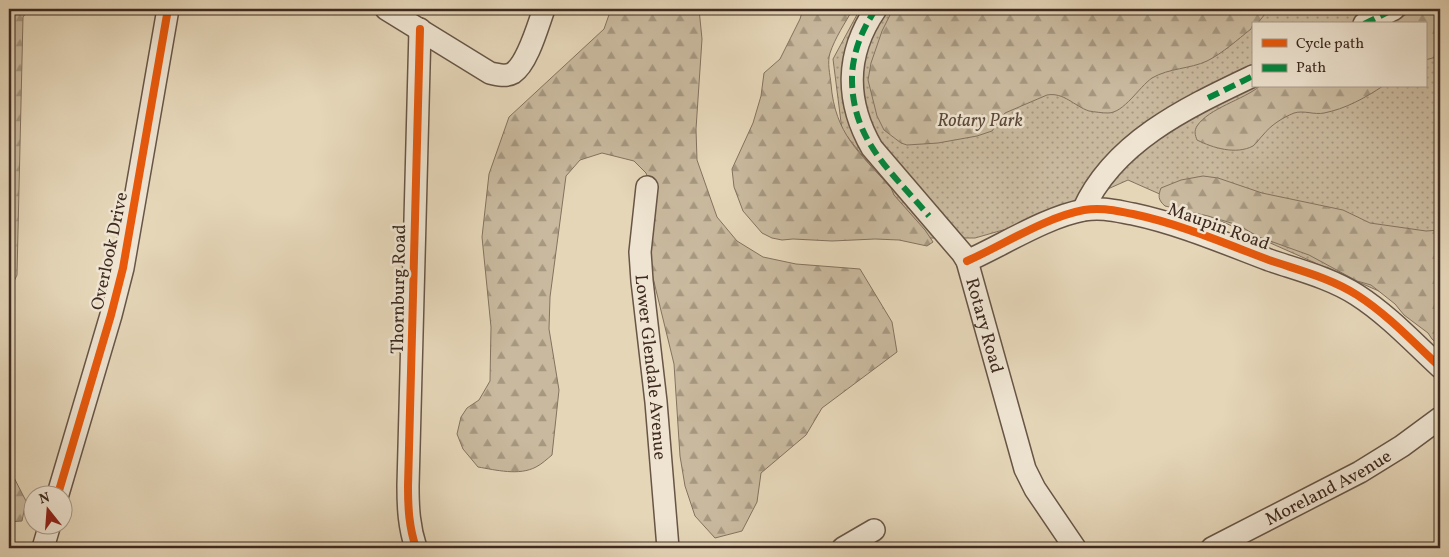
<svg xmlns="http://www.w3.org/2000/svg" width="1449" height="557" font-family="Vollkorn,serif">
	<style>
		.grass { fill: url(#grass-dots); stroke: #84725f; fill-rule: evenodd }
		.forest { fill: url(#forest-firs); stroke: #84725f }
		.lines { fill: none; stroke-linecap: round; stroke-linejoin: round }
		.street-casing { stroke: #685546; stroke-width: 24 }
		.street { stroke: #eee4d1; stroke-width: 21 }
		.quiet { stroke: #00873e; stroke-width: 6; stroke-dasharray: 12 6; stroke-linecap: butt }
		.cycleway-casing { stroke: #eee4d1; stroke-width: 11 }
		.cycleway { stroke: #e8590c; stroke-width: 8 }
		.labels { text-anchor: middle; stroke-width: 5; stroke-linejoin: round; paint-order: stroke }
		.park-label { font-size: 18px; font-style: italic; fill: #5a4739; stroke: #eee4d1 }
		.street-label { font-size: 18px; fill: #3e2a20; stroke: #eee4d1 }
	</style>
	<defs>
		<pattern id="grass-dots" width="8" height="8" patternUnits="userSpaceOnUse" patternTransform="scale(1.25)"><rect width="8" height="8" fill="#c9b99e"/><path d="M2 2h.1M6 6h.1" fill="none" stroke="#a59780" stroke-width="1.8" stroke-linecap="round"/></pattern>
		<pattern id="forest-firs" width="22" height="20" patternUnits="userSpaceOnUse" patternTransform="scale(1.25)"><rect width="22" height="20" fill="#c9b99e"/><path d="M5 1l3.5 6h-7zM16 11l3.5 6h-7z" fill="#a59780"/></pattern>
	</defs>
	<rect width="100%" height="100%" fill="#e5d6b8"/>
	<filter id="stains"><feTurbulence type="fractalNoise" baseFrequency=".004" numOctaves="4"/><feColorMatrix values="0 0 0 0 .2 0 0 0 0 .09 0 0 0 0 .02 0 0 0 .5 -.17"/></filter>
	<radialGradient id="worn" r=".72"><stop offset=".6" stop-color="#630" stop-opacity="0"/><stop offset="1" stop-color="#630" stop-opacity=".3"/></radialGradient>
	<path class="grass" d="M860,9h580v333l-50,-46 -262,-116 -90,40 -63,18h-47l-86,-108 -9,-71zM1253,24h172v62h-172z"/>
	<path class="forest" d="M14,9h15l-6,8 -6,258 -8,17v-264z
		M611,9h88l3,30 -6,90 1,31 20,57 20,24 26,16 33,7 64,5 32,53 5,30 -75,56 -16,27 -45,38 -4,29 -15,29 -27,7 -20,-22 -10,-30 -5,-30 -6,-92 -28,-115 6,-59 -6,-17 -12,-12 -32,-8 -22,7 -14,16 -16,121 -1,32 10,61 -7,65c-5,4 -10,9 -16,12 -17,9 -40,3 -58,0l-15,-18 -6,-15 4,-17 6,-9 12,-8 11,-19 1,-54 -9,-90 7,-63 20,-57 95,-88z
		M803,9h50c-8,14 -18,29 -23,44 -3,10 0,21 1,31 4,50 28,68 60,104l3,7 31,35 8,12 -6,4 -28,-6 -24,-1 -43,2 -39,-2 -11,1 -10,-2 -10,-5 -19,-22 -9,-24 -2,-18 21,-46 8,-27 3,-23 16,-14 20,-40z
		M893,9h376l-12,15h-4l-2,5c-14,11 -28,24 -44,32 -17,8 -38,7 -55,17 -13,9 -28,35 -44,35 -5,0 -13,-1 -19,-2 -15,-5 -25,-19 -42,-16l-42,18 -13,18 -15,5 -39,7 -31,2 -6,-2 -17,-13 -7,-14 -9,-36 3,-17 11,-32z
		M1415,9h25v47l-15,4v-36h-43l20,-7z
		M1260,86h123c-18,12 -38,23 -59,27 -10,2 -20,-3 -30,0 -12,5 -23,12 -31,22 -4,4 -6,8 -10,11 -17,9 -40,2 -56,-6 -2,-5 -3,-9 0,-14 12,-18 46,-26 63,-40z
		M1203,176l15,2 44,15 81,17 27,13 56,8 14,-1v116l-8,-7 -4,-6 -24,-18 -9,-11 -24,-19 -14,-4 -48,-26 -50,-18 -21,-12 -30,-9 -43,-10c-7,-6 -7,-10 -4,-18l20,-8z
		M9,468l17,33 -4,20 -13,1z"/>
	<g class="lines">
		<defs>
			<g id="street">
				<path d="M386,9l104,64c8,2 16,4 23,0 15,-10 25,-48 31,-64"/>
				<path id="s1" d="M876,9c-31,45 -31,92 -4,139l90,105 5,8 58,208 10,20 40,59"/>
				<path d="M1364,24l30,-15"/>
				<path id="s2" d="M647,187l-7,65 2,29 14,121 12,146"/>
				<path d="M1083,210c31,-69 105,-103 170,-134"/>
				<path d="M967,261c36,-16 79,-44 117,-51 18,-3 32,1 49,4 47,10 91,29 136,46 29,10 62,18 88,35 31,20 56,47 83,72"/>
				<path d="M58,494l53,-179 12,-47 45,-259"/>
				<path d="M43,548l7,-24"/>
				<path d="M416,548c-7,-21 -8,-40 -8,-62l12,-457"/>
				<path d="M843,548l31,-18"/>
				<path id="s3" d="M1212,548l148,-76 42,-26 38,-28"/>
			</g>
		</defs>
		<use href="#street" class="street-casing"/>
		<use href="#street" class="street"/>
		<path class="quiet" d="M876,9c-14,20 -23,43 -24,67 -1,64 39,95 77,140
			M1364,24l30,-15
			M1208,98l45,-22"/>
		<defs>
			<path id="cycleway" d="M967,261c36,-16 79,-44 117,-51 18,-3 32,1 49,4 47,10 91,29 136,46 29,10 62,18 88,35 31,20 56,47 83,72
				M58,494l53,-179 12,-47 45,-259
				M416,548c-7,-21 -8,-40 -8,-62l12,-457"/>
		</defs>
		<use href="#cycleway" class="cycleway-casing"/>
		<use href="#cycleway" class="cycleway"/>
	</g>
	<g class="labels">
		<g class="park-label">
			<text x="980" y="126">Rotary Park</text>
		</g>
		<g class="street-label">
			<text transform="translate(1219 226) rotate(20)" y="6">Maupin Road</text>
			<text transform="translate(109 251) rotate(-78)" y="6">Overlook Drive</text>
			<text transform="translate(398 289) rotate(-89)" y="6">Thornburg Road</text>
			<text dy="6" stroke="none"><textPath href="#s1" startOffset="362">Rotary Road</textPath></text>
			<text dy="6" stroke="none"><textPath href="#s2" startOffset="181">Lower Glendale Avenue</textPath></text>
			<text dy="6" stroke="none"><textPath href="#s3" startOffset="131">Moreland Avenue</textPath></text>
		</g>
	</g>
	<rect width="1449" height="557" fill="none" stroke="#e5d6b8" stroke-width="30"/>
	<rect x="10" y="10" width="1429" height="537" fill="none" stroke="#3e2a20" stroke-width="2.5"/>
	<rect x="15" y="15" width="1419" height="527" fill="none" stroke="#3e2a20"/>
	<rect x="1252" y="22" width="175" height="65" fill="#eee4d1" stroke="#a89a8a"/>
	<rect x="1262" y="39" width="25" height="8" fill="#e8590c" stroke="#a89a8a"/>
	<text x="1296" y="48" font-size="15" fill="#3e2a20">Cycle path</text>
	<rect x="1262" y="64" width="25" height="8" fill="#00873e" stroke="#a89a8a"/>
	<text x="1296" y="72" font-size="15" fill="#3e2a20">Path</text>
	<g transform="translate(48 510) rotate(343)"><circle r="24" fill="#eee4d1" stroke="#a89a8a"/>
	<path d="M0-4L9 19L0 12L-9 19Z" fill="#8f2418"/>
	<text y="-8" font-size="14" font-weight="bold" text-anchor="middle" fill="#3e2a20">N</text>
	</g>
	<rect width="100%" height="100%" filter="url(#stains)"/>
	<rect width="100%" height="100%" fill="url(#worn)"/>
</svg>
